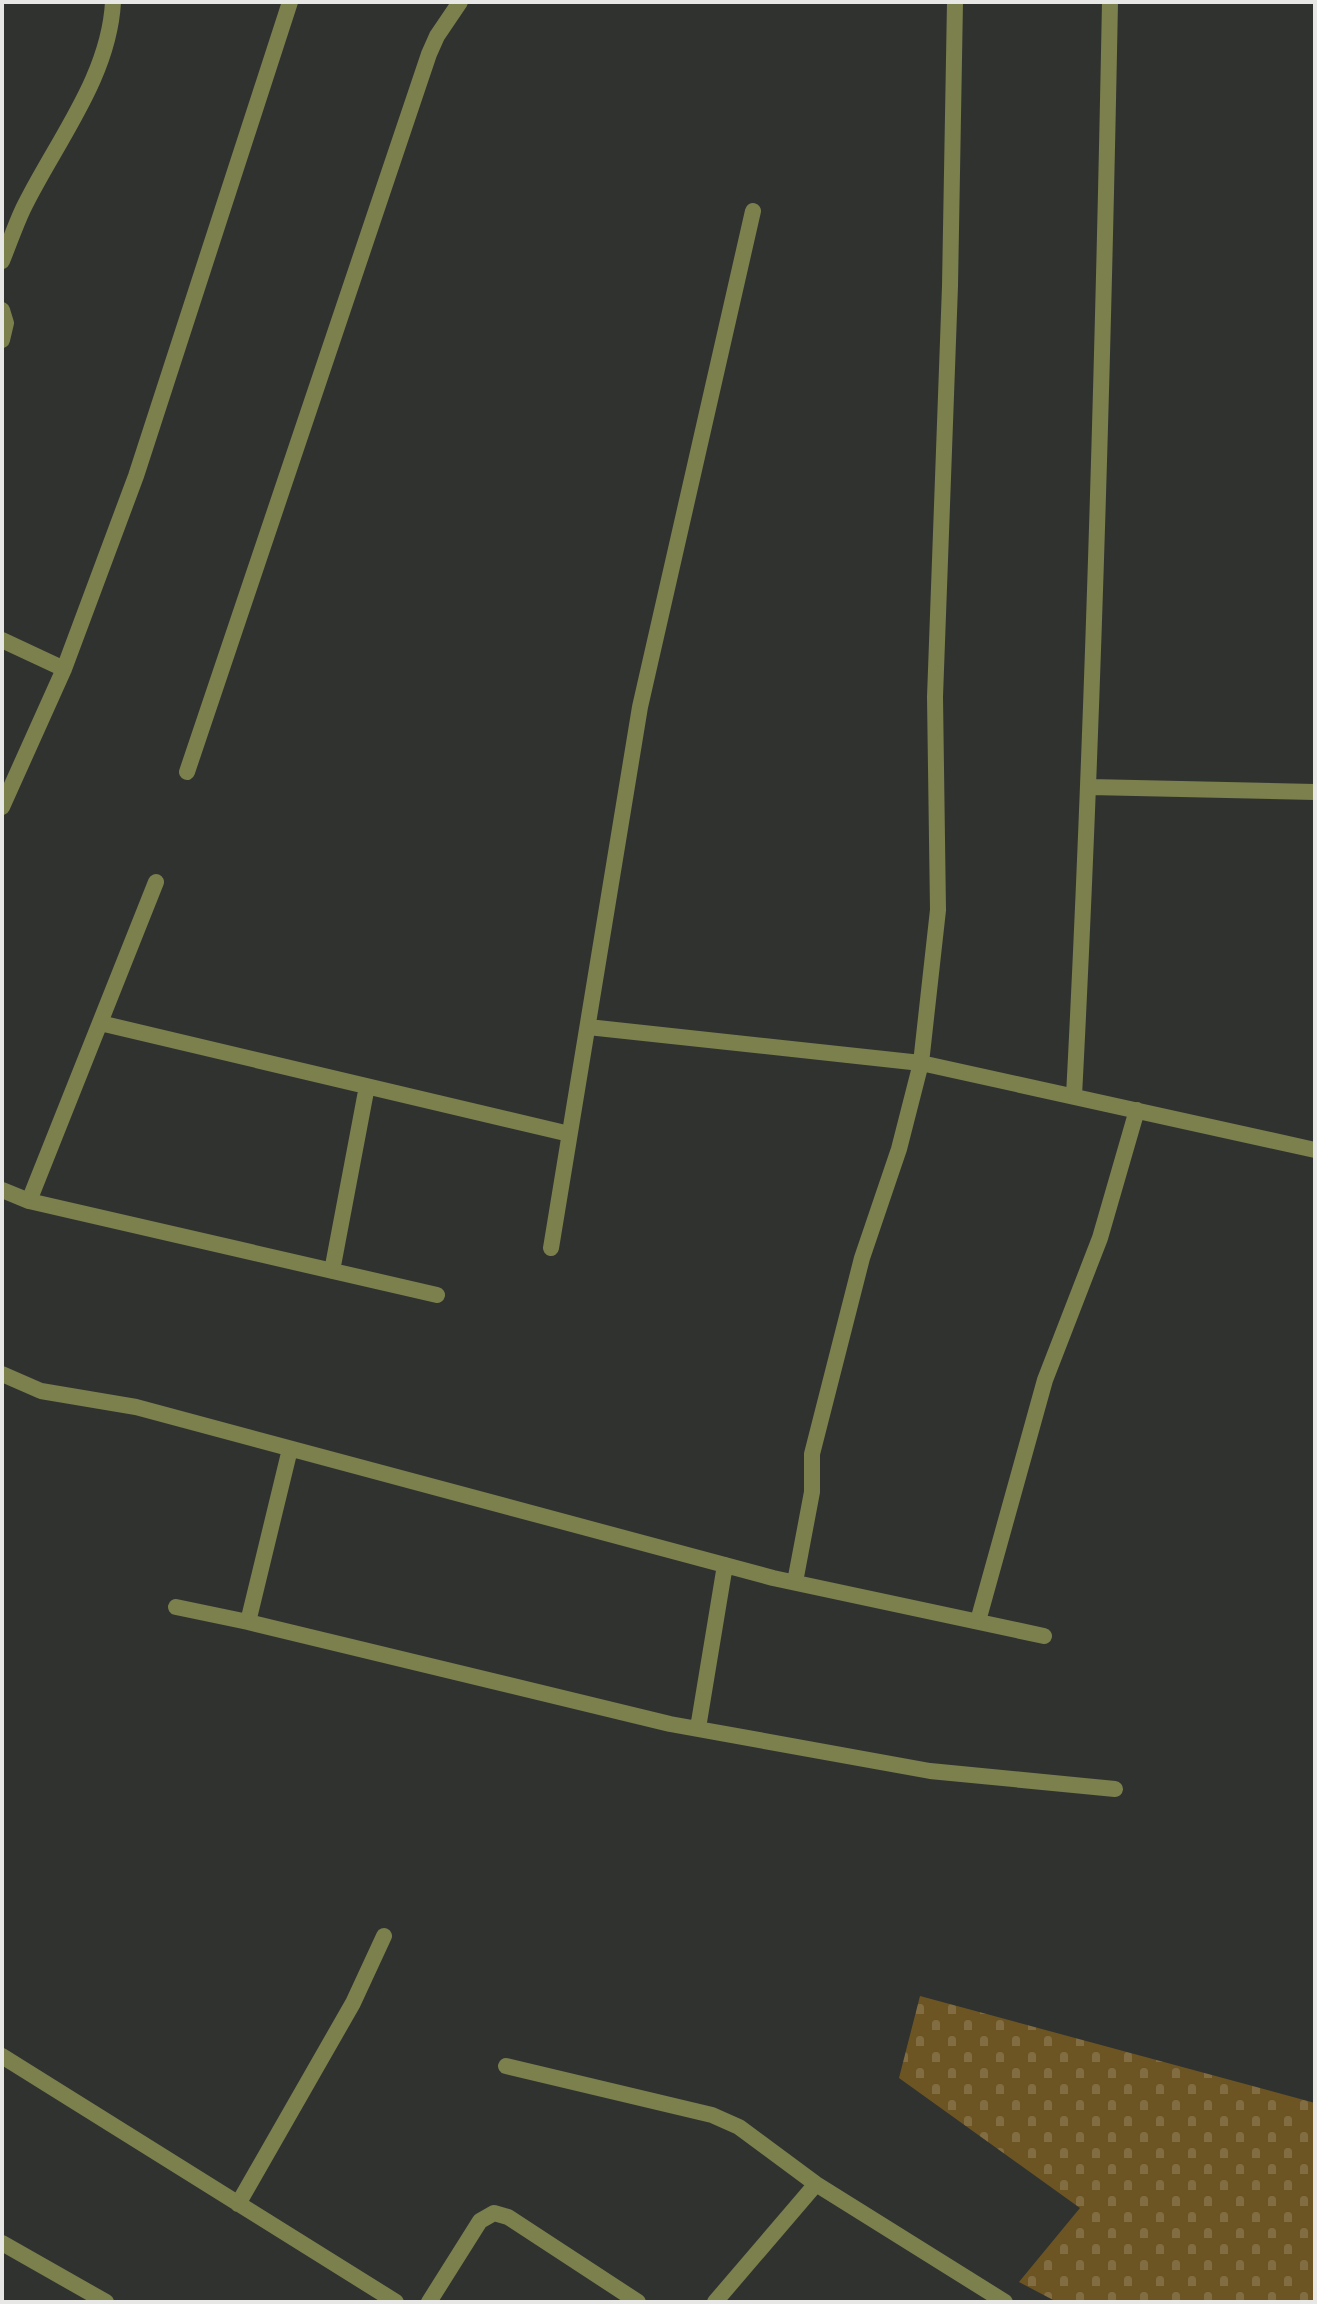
<svg xmlns="http://www.w3.org/2000/svg" width="1317" height="2304" font-family="'Fira Sans',sans-serif">
	<style>
		.cemetery { fill: url(#cemetery-stones) }
		.lines { fill: none; stroke-linecap: round; stroke-linejoin: round }
		.street { stroke: #7c804c; stroke-width: 16 }
	</style>
	<defs>
		<pattern id="cemetery-stones" width="16" height="16" patternUnits="userSpaceOnUse" patternTransform="scale(2)"><rect width="16" height="16" fill="#6d5523"/><path d="M2 7V4a2 2 0 0 1 4 0v3zM10 15v-3a2 2 0 0 1 4 0v3z" fill="#826d43"/></pattern>
	</defs>
	<rect width="100%" height="100%" fill="#303230"/>
	<path class="cemetery" d="M920,1996l395,107v199h-258l-38,-20 61,-74 -181,-130z"/>
	<g class="lines">
		<path class="street" d="M2,261c7,-17 13,-35 21,-52 32,-66 86,-131 90,-207
			M2,310l4,13 -4,17
			M2,640l62,29
			M187,772l242,-718 8,-18 23,-34
			M1090,787l225,5
			M2,807l62,-138 72,-193 154,-474
			M100,1023l461,109
			M588,1027l333,36 394,87
			M1074,1096c19,-365 29,-729 36,-1094
			M2,1190l27,11 408,94
			M29,1201l127,-319
			M551,1248l89,-541 113,-496
			M332,1271l35,-185
			M2,1374l39,17 95,16 637,171 271,58
			M795,1582l17,-90v-38l50,-196 37,-109 22,-86 17,-153 -3,-213 15,-411 5,-284
			M176,1607l72,15 422,102 260,47 185,18
			M978,1621l67,-241 55,-142 37,-128
			M248,1622l42,-173
			M698,1728l27,-163
			M2,2056l394,246
			M506,2066l206,49 27,12 77,57 189,118
			M238,2204l115,-201 31,-67
			M2,2243l104,59
			M429,2302l51,-81 14,-8 14,4 130,85
			M715,2302l101,-118"/>
	</g>
	<rect width="1317" height="2304" fill="none" stroke="#e7e8e6" stroke-width="8"/>
</svg>
